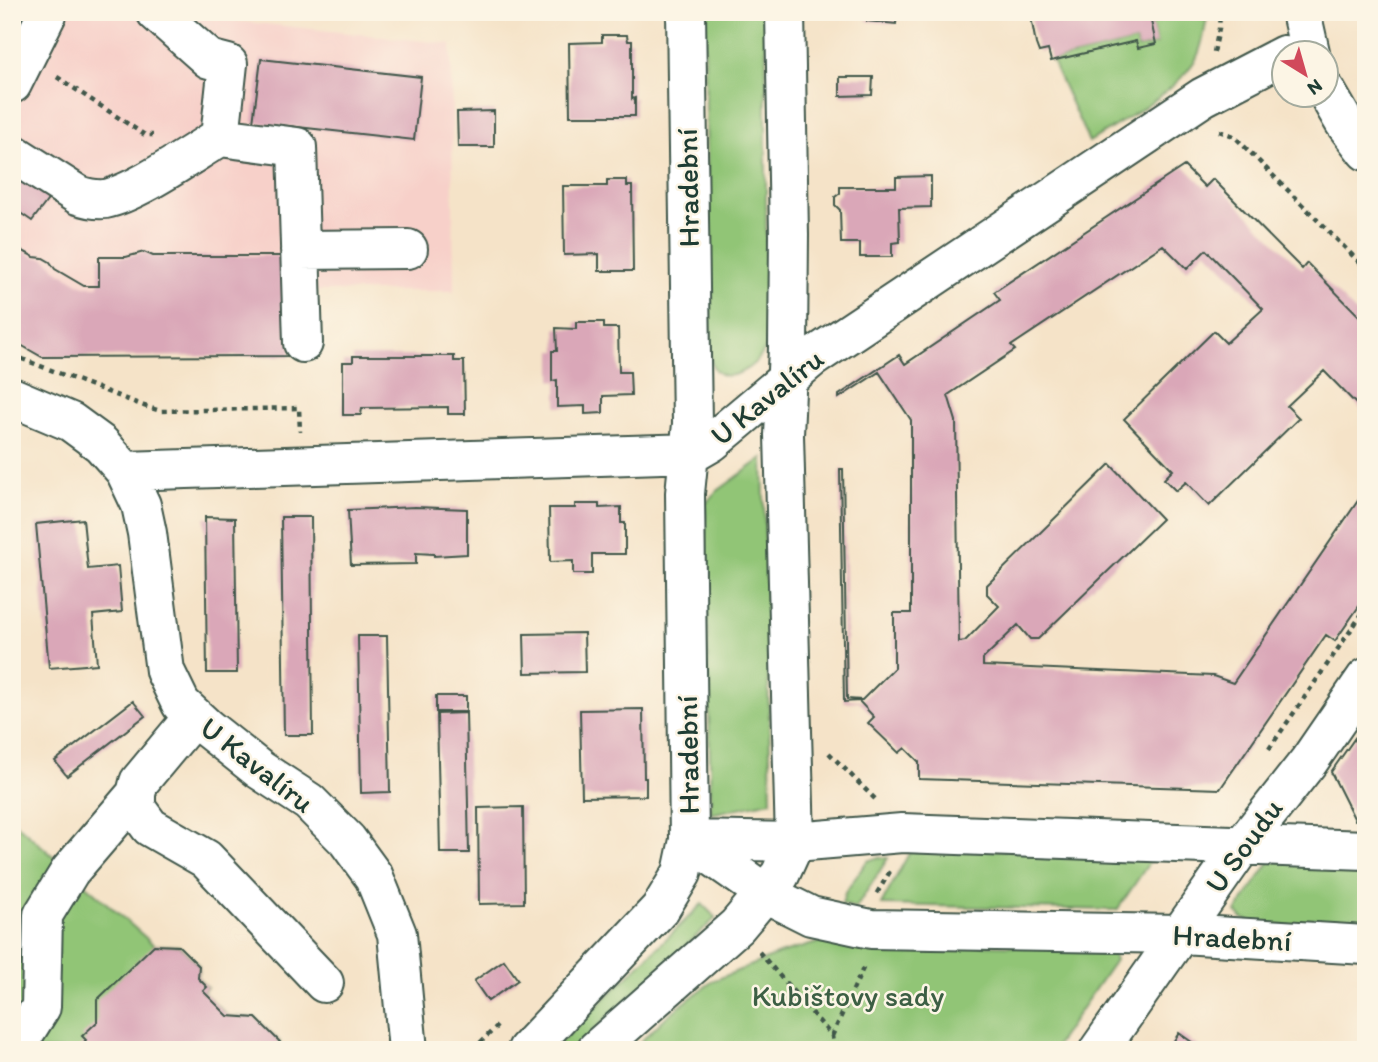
<svg xmlns="http://www.w3.org/2000/svg" width="1378" height="1062" font-family="Itim,sans-serif">
	<style>
		.built { fill: #f7d0c9 }
		.green { fill: #91c576; stroke: #588155; stroke-width: 2 }
		.building { fill: #daa7b8 }
		.lines { fill: none; stroke-linecap: round; stroke-linejoin: round }
		.minor-casing { stroke: #3f564a; stroke-width: 42 }
		.path { stroke: #3f564a; stroke-width: 4.5; stroke-dasharray: 5 5; stroke-linecap: butt }
		.minor { stroke: #fff; stroke-width: 38 }
		.labels { text-anchor: middle; stroke-width: 5; stroke-linejoin: round; paint-order: stroke }
		.street-label { font-size: 30px; fill: #1f3d34; stroke: #fcf5e5 }
		.park-label { font-size: 30px; fill: #3c5f44; stroke: #fcf5e5 }
	</style>
	<rect width="100%" height="100%" fill="#fcf5e5"/>
	<filter id="ink" filterUnits="userSpaceOnUse"><feTurbulence type="fractalNoise" baseFrequency=".0143" numOctaves="2"/><feDisplacementMap in="SourceGraphic" scale="14" xChannelSelector="R" yChannelSelector="G"/><feConvolveMatrix kernelMatrix="1 2 1 2 8 2 1 2 1" color-interpolation-filters="sRGB"/></filter>
	<filter id="wash" filterUnits="userSpaceOnUse"><feTurbulence type="fractalNoise" baseFrequency=".00686" numOctaves="4" result="noise"/><feDisplacementMap in="SourceGraphic" scale="28" xChannelSelector="R" yChannelSelector="G"/><feGaussianBlur stdDeviation="1.57" result="paint"/><feColorMatrix in="noise" values="0 0 0 0 0 0 0 0 0 0 0 0 0 0 0 0 0 1.4 0 .05"/><feComposite in="paint" operator="in"/></filter>
	<g filter="url(#wash)">
		<rect width="100%" height="100%" fill="#f5e3c8"/>
		<path class="built" d="M12,12h187v5l252,27 3,247h-139l-25,64 -248,2 -30,-17z"/>
		<path class="green" d="M704,12h62v334c-6,20 -45,46 -55,16z
			M1191,12h17c-3,15 -5,34 -12,47 -21,35 -73,61 -107,83l-37,-81 84,-20 2,7 18,-4 -5,-23z
			M763,458l8,343 -60,13 -6,-310 11,-12z
			M12,820l142,125 25,1 20,20 -1,12 9,9 -4,5 25,24 28,2 24,24 -4,4 3,4h-267z
			M913,846l240,11 -36,53 -236,-5z
			M879,857l9,1 -32,50 -14,-4 3,-11 22,-32z
			M1270,861l96,5v65l-112,-7 -12,-6 -6,-6z
			M702,904l14,14 -144,132h-20z
			M824,941l274,7 15,6 2,6 -62,90h-421l35,-34 46,-35 66,-27z"/>
		<g id="blocks">
			<path class="building" d="M867,12h59l-1,5 -28,-3 -1,10 -29,-3z
				M1030,12h124l2,8 -5,1 5,23 -18,4 -2,-7 -85,20 -3,-11 -9,2 -3,-8z
				M602,35h25l1,6h4v58l3,-1v18h-65l-1,-73 33,-1z
				M261,59l160,18 -7,63 -161,-18z
				M840,77h33l-1,18 -32,1z
				M494,111v36h-36l-1,-35z
				M12,164l38,33 -18,24 -16,-11 -4,5z
				M1184,166l21,21 8,-8 89,90 5,-6 59,60 -2,9 2,2v80l-42,-43 -37,35 12,12 -90,88 -23,-24 -10,9 -12,-12 9,-9 -49,-51 90,-88 12,12 37,-34 -57,-59 -19,19 -24,-24 -152,101 4,4 -67,45 8,26 3,221 6,-1 34,-35 -12,-12v-9l123,-121 52,55 -124,120h-8l-12,-14 -35,34v7l230,10 20,7 133,-194v107l-31,45 -9,-6 -106,154 -301,-10v-17l-14,-14 -6,5 -31,-30 6,-6 -15,-16 -15,1 -4,-233h3l4,230 15,1 32,-32v-55h17v-193l-32,-48 -40,26v-3l60,-40 6,9 95,-64 -6,-8z
				M931,176v31l-32,1 1,34 -8,1v14h-32v-14h-19l-1,-33 -5,-5v-8l5,-4v-6h56v-10z
				M607,180h20v6h5l1,85h-34v-17l-35,1 -1,-69h44z
				M12,245l22,12 9,1 7,4 5,7 29,17h15v-29h27l18,-5 9,4h138l-1,100 -248,1 -30,-17z
				M576,322h28v6h14l1,44h11l1,23 -28,1v17l-18,1v-8l-28,1v-27l-5,1v-30h5l-1,-23 20,1z
				M353,356h101v5h10l1,53h-17v-7l-86,1 -1,7h-18v-53h10z
				M575,504h24v4l22,-1v16h4v31h-33v20h-19v-13l-23,1 -1,-54h26z
				M415,507l52,2v45l-33,2v-2l-18,-1v11l-65,1 -3,-55z
				M205,517l30,1 2,155h-30z
				M281,517h30l2,218h-29z
				M83,519l5,50 30,-3 4,46 -29,3 4,49 -48,4 -13,-144z
				M584,633l1,39 -60,1 -1,-39z
				M358,636h29l3,156 -29,1z
				M436,696h30v16h-30z
				M133,701l12,15 -78,60 -12,-15z
				M643,709l1,69h2v18l-64,1 -2,-87z
				M466,713l3,140h-29l-3,-139z
				M1366,722v98h-11l-24,-48z
				M523,807l1,96 -45,1 -1,-96z
				M154,945l25,1 20,20 -1,12 9,9 -4,4 25,25 28,2 24,24 -4,4 3,4h-202l9,-10 -4,-4 15,-14v-22z
				M504,960l14,20 -30,21 -14,-20z
				M1179,1033l24,17h-35z"/>
		</g>
	</g>
	<g filter="url(#ink)">
		<use href="#blocks" fill-opacity="0" stroke="#3f564a" stroke-width="2"/>
		<g class="lines">
			<defs>
				<path id="minor" d="M1301,12l9,40
					M12,84l36,-72
					M1326,91l18,31 22,29
					M220,137l77,10 6,196
					M12,153l66,42c9,3 18,5 27,4 31,-6 86,-45 115,-62l8,-73 -19,-5 -53,-47
					M300,250l108,-1
					M12,397l59,25 30,22 24,27 16,34 6,28 18,138 16,33 26,24 53,42 49,32 38,38 27,37 23,57 11,116
					M125,471l568,-18 19,-11 100,-84 391,-261 81,-42
					M194,716l-55,66 -3,12v14l14,19 56,32 118,124
					M689,840l76,53 46,23 60,13 310,5 185,11
					M689,840l106,2 107,-9 464,17
					M14,1050l27,-43 2,-92 27,-44 66,-77
					M527,1050l133,-141 22,-36 7,-33 -4,-347 7,-69 -6,-412
					M596,1050l141,-124 43,-51 15,-33 -11,-407 4,-87 1,-113 -4,-223
					M1099,1050l143,-204 67,-85 57,-83"/>
			</defs>
			<use href="#minor" class="minor-casing"/>
			<path class="path" d="M1214,52l5,-23 1,-17
				M57,77l88,58h8
				M1219,131l15,5 132,133
				M12,355l132,51 17,5 138,-3 1,24
				M1269,749l97,-141
				M829,753l46,46
				M877,893l14,-23
				M759,952l73,84 2,14
				M832,1036l33,-72
				M473,1050l24,-24"/>
			<use href="#minor" class="minor"/>
		</g>
	</g>
	<g class="labels">
		<g class="street-label">
			<text transform="translate(688 188) rotate(-91)" y="10">Hradební</text>
			<text transform="translate(767 397) rotate(-39)" y="10">U Kavalíru</text>
			<text transform="translate(688 755) rotate(-91)" y="10">Hradební</text>
			<text transform="translate(257 765) rotate(38)" y="10">U Kavalíru</text>
			<text transform="translate(1244 846) rotate(-54)" y="10">U Soudu</text>
			<text transform="translate(1232 938) rotate(3)" y="10">Hradební</text>
		</g>
		<g class="park-label">
			<text x="848" y="1006">Kubištovy sady</text>
		</g>
	</g>
	<rect width="1378" height="1062" fill="none" stroke="#fcf5e5" stroke-width="42"/>
	<g transform="translate(1305 74) rotate(143)"><circle r="33" fill="#fcf5e5" stroke="#a4ab9e" stroke-width="2"/>
	<path d="M0-5L12 26L0 18L-12 26Z" fill="#d1495b"/>
	<text y="-10" font-size="19" font-weight="bold" text-anchor="middle" fill="#1f3d34">N</text>
	</g>
</svg>
